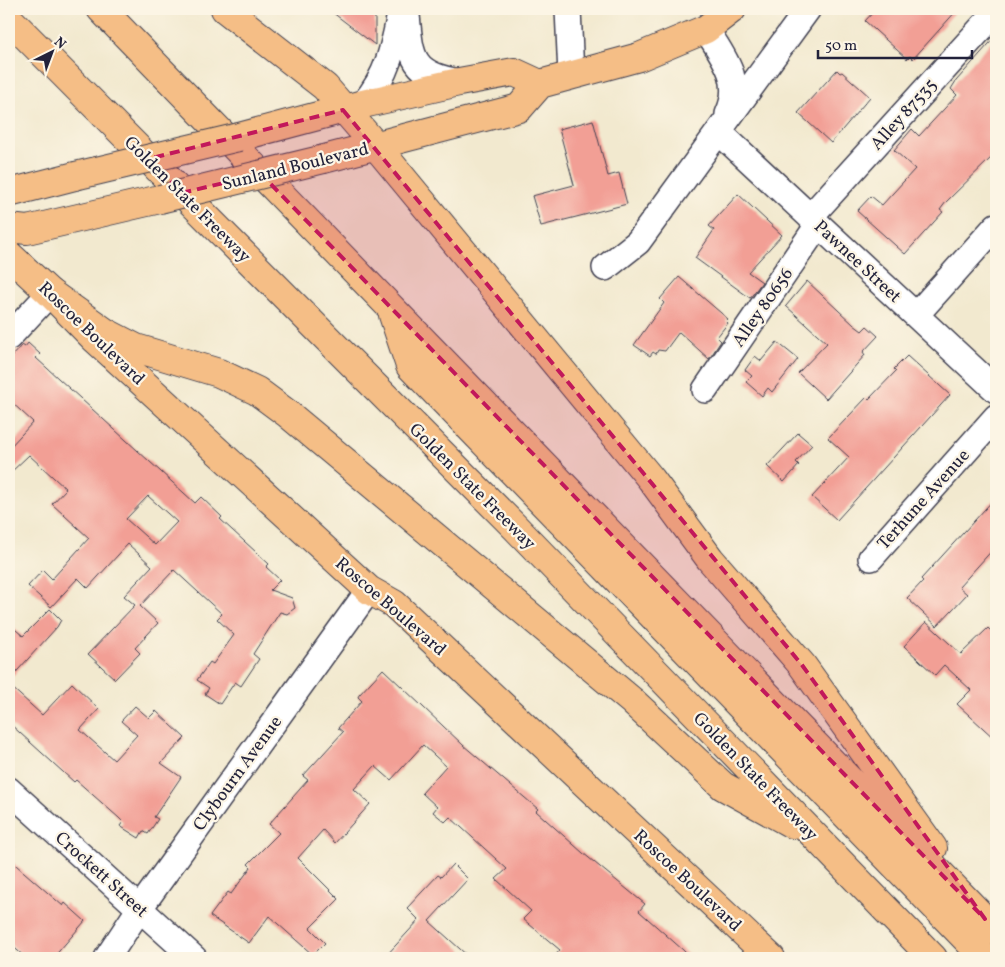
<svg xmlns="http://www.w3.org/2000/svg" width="1005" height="967" font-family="Vollkorn,serif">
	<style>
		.building { fill: #f29f95; fill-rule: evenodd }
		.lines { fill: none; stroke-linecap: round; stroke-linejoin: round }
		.minor-casing { stroke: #414051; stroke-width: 28 }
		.major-casing { stroke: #414051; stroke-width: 30 }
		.highway-casing { stroke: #414051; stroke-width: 30 }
		.minor { stroke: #fff; stroke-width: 25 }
		.major { stroke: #f5be86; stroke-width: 28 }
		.highway { stroke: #f5be86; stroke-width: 28 }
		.major-bridge-casing { stroke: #414051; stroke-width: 30; stroke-linecap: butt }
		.major-bridge { stroke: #f5be86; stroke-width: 28 }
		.marked { fill: #c2185b; fill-opacity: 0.2; stroke: #c2185b; stroke-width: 4; stroke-dasharray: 10 6; stroke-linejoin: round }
		.labels { text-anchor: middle; stroke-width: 4.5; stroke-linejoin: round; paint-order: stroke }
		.street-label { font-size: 18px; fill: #22223b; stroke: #fcf5e5 }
	</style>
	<rect width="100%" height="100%" fill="#fcf5e5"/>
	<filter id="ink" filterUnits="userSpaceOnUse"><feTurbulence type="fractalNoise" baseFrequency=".02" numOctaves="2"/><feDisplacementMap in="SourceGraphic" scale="10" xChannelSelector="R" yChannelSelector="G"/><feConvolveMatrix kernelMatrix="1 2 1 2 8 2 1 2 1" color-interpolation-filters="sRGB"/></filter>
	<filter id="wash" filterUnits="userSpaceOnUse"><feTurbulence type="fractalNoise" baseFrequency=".0096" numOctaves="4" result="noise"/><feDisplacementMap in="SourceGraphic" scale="20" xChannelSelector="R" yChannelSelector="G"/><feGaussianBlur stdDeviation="1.12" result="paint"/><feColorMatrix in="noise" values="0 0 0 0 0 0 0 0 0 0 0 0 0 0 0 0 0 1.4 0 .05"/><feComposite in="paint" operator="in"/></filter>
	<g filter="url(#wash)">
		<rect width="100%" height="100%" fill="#f2e9cf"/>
		<g id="blocks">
			<path class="building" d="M328,9h47v36z
				M876,9h82l-45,50 -3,-3 -3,3 -42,-38z
				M996,36v117l-50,49 -6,8 3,2 -38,42 -48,-43 14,-15 11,9 33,-36 -21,-19 18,-21 7,7 38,-41 -6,-6 5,-8z
				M837,70l3,3 2,-1 28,25 -39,46 -33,-30z
				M593,120l15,56 11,-3 8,31 -86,22 -9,-30 42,-11 -15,-56z
				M738,194l44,41 -34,37 14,10 -12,16 -55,-40 19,-28 -5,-4z
				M679,277l49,42 -2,2 2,2 -11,14 4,4 -12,18 -30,-27 -14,19 -7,-1 -2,4 -3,-2 -3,4 -16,-11 30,-42 -4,-4z
				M807,281l47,44 8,6 5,-5 11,10 -15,16 2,3 -39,44 -28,-26 29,-30 -41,-37z
				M777,342l21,17 -26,33 -4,-4 -6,8 -16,-14 6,-6 -7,-6 10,-14 6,5z
				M28,343l12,11 -4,4 67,61 92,84 6,-6 21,20 -2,2 49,45 -3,3 14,13 -10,10 22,8 3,10 -8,6 -7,-2 -27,42 6,5 -18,27 -6,-4 -15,22 -15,-10 4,-6 -12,-8 13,-18 3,2 21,-29 -17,-16 5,-5 -48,-44 -34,36 18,17 -23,25 5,5 -25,26 -27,-25 47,-49 -11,-9 28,-30 -24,-22 -40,44 -10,-10 -27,29 -23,-21 15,-16 9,9 37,-41 -37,-34 14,-15 -37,-34 -20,19v-26l24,-26 -24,-22v-41l13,-14 3,2zM148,496l29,26 -22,23 -29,-26z
				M907,356l43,39 -113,125 -25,-23 37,-40 -21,-19 39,-41 2,2 27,-28 -2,-2z
				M798,433l14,12 -16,17 3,3 -15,17 -17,-16z
				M996,497v49l-37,41 8,7 -30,32 -30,-28 16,-17 -2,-2z
				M50,609l11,11 -4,7 -48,53v-56l14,12z
				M926,622l35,32 27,-26 8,8v104l-39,-36 14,-14 -27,-25 -9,10 -31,-29z
				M383,669l80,76 75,64 -2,2 47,42 62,51 -6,7 53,47h-139l7,-8 -37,-31 8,-8 -35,-32 11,-10 -57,-52 -5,5 -12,-10 4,-5 -15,-14 24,-27 -23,-21 -32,35 -16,-14 -21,23 16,15 -35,39 -12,-13 -25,28 41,41 -29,29 15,15 -12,12 -44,-39 -20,27 -39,-27 18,-24 3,2 20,-27 -3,-3 31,-31 -10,-9 39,-44 -5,-4 40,-44 -5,-4 24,-27 -4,-4 1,-2z
				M72,683l27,26 -19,21 34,30 23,-25 -16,-14 14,-15 14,12 7,-7 29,27 -24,25 20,14 -27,40 4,2 -10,15 -5,-3 -4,7 -19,-12 3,-4 -4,-4 -43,-38 -2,2 -65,-59v-38l33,30z
				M9,859l54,47 2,-3 20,18 -32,37h-27l-17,-15z
				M453,864l15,15 -39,42 41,37h-86l35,-38 -12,-12 31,-33 3,2z"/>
		</g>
	</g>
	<g filter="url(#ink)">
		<use href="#blocks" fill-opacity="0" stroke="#414051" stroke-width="1"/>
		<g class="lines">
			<defs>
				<path id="minor" d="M568,9l3,66
					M407,15c4,44 5,59 52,67
					M706,29c17,28 38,51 22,85
					M363,104c25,-28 31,-59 38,-95
					M719,132l277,258
					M810,217l186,-205
					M605,268l33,-26 170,-233
					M916,315l80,-89
					M9,337l41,-44
					M705,390l113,-165
					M871,558l125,-141
					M9,790l185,168
					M107,958l33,-50 229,-318"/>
				<path id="major" d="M239,137l124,-33 96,-22 55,-10 26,12
					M324,159l195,-51 21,-24 99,-27 67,-28 26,-20
					M9,193l66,-17
					M9,228l18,2 133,-31
					M9,255l41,38 45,46 274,251 25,14 377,354"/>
				<path id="highway" d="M101,9l895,922
					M225,9l100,78 51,59 275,333 59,80 92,106 131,183
					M9,19l506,508 418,431
					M50,293l55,39 31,16 83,25 38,18 31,23 344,287 91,85 69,38
					M393,315l17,51 575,592"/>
			</defs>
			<use href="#minor" class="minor-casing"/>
			<use href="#major" class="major-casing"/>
			<use href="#highway" class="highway-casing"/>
			<use href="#minor" class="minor"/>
			<use href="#major" class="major"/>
			<use href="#highway" class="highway"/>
			<defs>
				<path id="major-bridge" d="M75,176l164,-39
					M160,199l164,-40"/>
			</defs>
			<use href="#major-bridge" class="major-bridge-casing"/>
			<use href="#major-bridge" class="major-bridge"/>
		</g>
	</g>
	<path class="marked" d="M343,110l459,555 183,254 -724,-745 -79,19 -34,-34z"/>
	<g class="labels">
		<g class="street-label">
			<text transform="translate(903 114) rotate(-48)" y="6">Alley 87535</text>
			<text transform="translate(295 166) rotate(-14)" y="6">Sunland Boulevard</text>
			<text transform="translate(188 199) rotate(45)" y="6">Golden State Freeway</text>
			<text transform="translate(858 261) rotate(43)" y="6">Pawnee Street</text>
			<text transform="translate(762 307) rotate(-55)" y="6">Alley 80656</text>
			<text transform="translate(92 333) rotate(44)" y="6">Roscoe Boulevard</text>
			<text transform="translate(473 486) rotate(45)" y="6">Golden State Freeway</text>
			<text transform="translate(923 499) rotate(-48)" y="6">Terhune Avenue</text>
			<text transform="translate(391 606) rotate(41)" y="6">Roscoe Boulevard</text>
			<text transform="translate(237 773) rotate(-54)" y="6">Clybourn Avenue</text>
			<text transform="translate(756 776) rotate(46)" y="6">Golden State Freeway</text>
			<text transform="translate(102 874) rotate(42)" y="6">Crockett Street</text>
			<text transform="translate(688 880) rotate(43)" y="6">Roscoe Boulevard</text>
		</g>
	</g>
	<rect width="1005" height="967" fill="none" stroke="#fcf5e5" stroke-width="30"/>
	<g transform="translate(52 52) rotate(42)" stroke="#fcf5e5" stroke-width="4" paint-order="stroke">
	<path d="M0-4L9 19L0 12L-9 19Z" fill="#22223b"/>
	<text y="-8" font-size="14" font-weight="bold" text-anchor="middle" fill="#22223b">N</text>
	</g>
	<path d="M818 50v8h154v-8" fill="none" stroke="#22223b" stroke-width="2.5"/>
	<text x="825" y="50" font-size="15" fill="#22223b" stroke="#fcf5e5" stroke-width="4" paint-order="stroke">50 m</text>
</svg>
